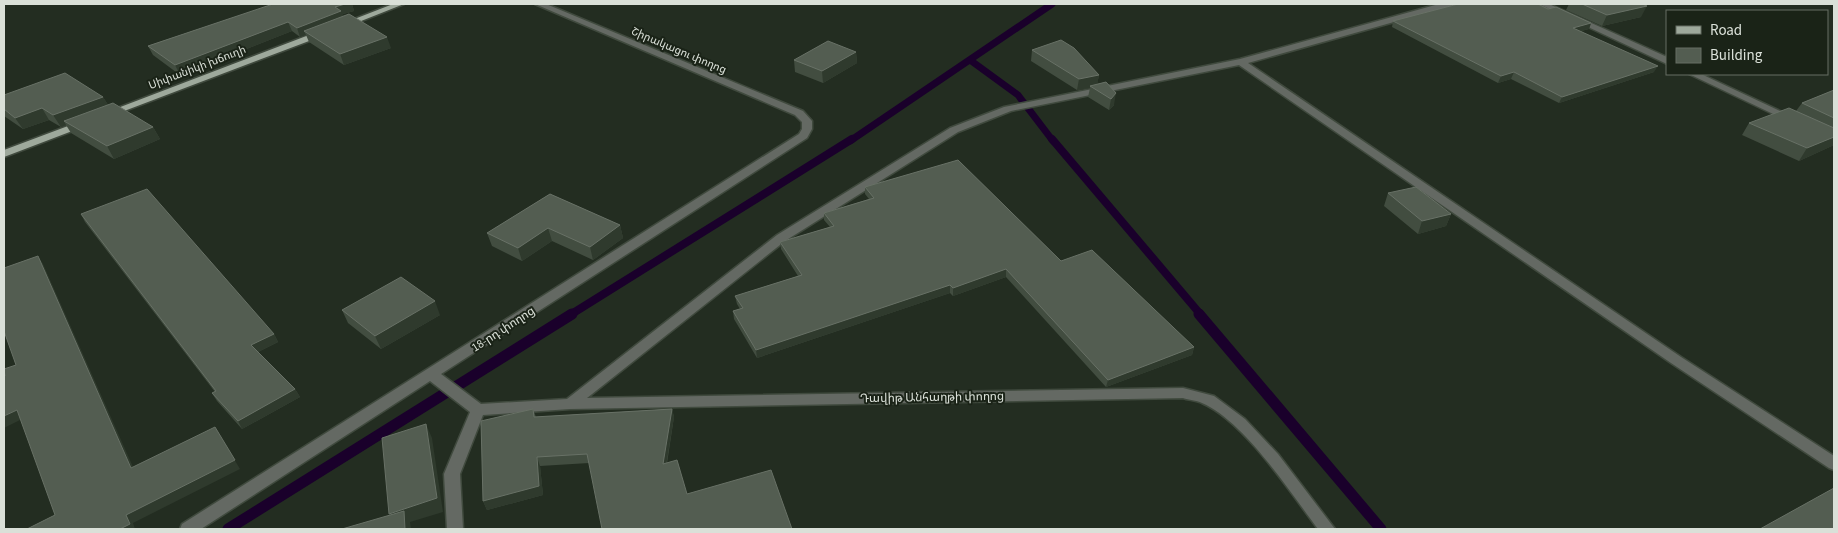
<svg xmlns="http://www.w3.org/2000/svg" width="1838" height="533" font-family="'Source Sans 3','Noto Sans Armenian',sans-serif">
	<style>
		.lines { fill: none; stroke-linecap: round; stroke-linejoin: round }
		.stream-far2 { stroke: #1a002b; stroke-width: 7 }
		.stream-far1 { stroke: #1a002b; stroke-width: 8 }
		.stream { stroke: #1a002b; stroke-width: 11 }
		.minor-casing { stroke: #404a3e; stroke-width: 3 }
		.major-casing { stroke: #404a3e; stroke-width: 3 }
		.minor { fill: #646963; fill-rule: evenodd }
		.major { fill: #9ea99c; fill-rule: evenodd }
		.wall { fill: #424d40 }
		.shaded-wall { fill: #2f3a2d }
		.building { fill: #535d51; stroke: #687166 }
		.labels { text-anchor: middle; stroke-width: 4; stroke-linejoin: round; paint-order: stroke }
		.far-street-label { font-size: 11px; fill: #dae0d8; stroke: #1a2317 }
		.street-label { font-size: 12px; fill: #dae0d8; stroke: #1a2317 }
	</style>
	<rect width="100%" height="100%" fill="#232d21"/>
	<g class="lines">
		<path class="stream-far2" d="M970,60l48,35 35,46
			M850,141l202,-137"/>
		<path class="stream-far1" d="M1052,139l149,176
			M570,315l282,-176"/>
		<path class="stream" d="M1199,314l182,215
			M228,529l344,-215"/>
		<defs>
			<path id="minor" d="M535,4h11l257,107 9,10v8l-5,9 -366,236 40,30 86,-5 210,-164 173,-107 54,-21 236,-48 199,-55h13l-1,2 -203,57 433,294 153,99v14l-5,-2 -158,-105 -432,-298 -228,46 -53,21 -173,109 -198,157 596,-10 31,8 31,23 33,35 57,75h-17c-28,-37 -74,-108 -116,-126 -6,-3 -13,-3 -19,-5l-613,11 -87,6 -23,59 3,55h-16l-3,-55 26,-62 -40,-31 -229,148h-21l2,-5 617,-390 3,-5v-7l-7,-7z
				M1539,4h10l118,53v7z
				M1689,74h12l96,45 -5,3 -4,-1z"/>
			<path id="major" d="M393,4h11l-58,23 -7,-2z
				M322,30l3,1v4l-214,81h-8l-1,-2z
				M84,120l4,1v4l-84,32v-7z"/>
		</defs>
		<use href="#minor" class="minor-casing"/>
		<use href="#major" class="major-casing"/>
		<use href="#minor" class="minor"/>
		<use href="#major" class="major"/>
	</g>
	<path class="wall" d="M273,4h79l2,7 -11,3v3l48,31 -47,17 -35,-23 -3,-7 -6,2 -8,-6 -112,44 -27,-20 -5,-9z
		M1569,4h73l-1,13 -39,9 -36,-16z
		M1393,21l198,2 -2,6 -8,2 73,41 -95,31 -48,-24 -13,4 -106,-56z
		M1032,50l67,25 -2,9 9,-2 8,23 -5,5 -21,-13 2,-9 -13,2 -46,-29z
		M856,52l1,11 -34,20 -28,-11 -1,-12z
		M1834,90v55l-35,16 -57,-26 7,-12 47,-12 6,-8z
		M4,95l99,2 5,8 45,22 7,12 -46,20 -43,-26 -5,-8 -5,2 -12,-7 -26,9 -19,-13z
		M865,187l196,74 133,86 -2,8 -86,32 -100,-110 -53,19 -3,-3 -193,65 -23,-39 -1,-8 7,-2 -3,-5 -2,-8 63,-20 -17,-27 -1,-7 50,-15 -6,-7v-7l45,-14 -4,-5z
		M1388,193l63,21 -5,12 -28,8 -34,-28z
		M550,194l70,31 3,13 -30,22 -41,-19 -30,20 -30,-15 -5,-13z
		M81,214l193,120 4,8 -20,10 37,37 5,8 -58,32 -25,-28 -5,-8 3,-1 -130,-170z
		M342,310l98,5 -59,34 -33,-26z
		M533,409l3,8 136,-8 2,8 -7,46 20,31 105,35 -203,-66 -49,3 3,29 -56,15 -4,-9z"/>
	<path class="shaded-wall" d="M345,4h7l2,7 -11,3 2,6 -41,11 2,4 -6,2 -3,-9 38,-21z
		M1647,6l-6,11 -39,9 5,-11z
		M288,22l4,9 -112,44 -5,-10z
		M1591,23l-2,6 -19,5 3,-6z
		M387,37l4,11 -47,17 -4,-11z
		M856,52l1,11 -34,20 -1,-12z
		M1658,66l-4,6 -95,31 3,-6z
		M1514,72l-3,7 -13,4 3,-7z
		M1099,75l-2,11h-7v2l-13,2 2,-11z
		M1116,93l-2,12 -5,5 2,-11z
		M103,97l7,11 -46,13 2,4 -5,2 -8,-12z
		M42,108l7,12 -26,9 -8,-11z
		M153,127l7,12 -46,20 -7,-13z
		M1834,137v8l-35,16 8,-13z
		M1451,214l-5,12 -28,8 4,-13z
		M620,225l3,13 -30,22 -3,-13z
		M548,228l4,13 -30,20 -4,-13z
		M38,256l5,8 94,212 -6,-8z
		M1006,269v8l-53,19v-8z
		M950,285v8l-193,65 -1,-8z
		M435,301l5,14 -59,34 -6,-13z
		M274,334l4,8 -22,11 -5,-8z
		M1194,347l-2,8 -86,32 2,-7z
		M295,389l5,8 -58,32 -4,-8z
		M672,409l2,8 -9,55 -2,-8z
		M17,410l7,8 -20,10v-12z
		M426,424l6,14 11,74 -33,10 1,7h-6l-9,-2 -7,-13z
		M215,427l25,42 -107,54 2,6h-15l6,-14z
		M537,457l3,9 3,29 -56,15 -4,-9z"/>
	<path class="building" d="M273,4h72l-10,3 6,4 -44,17 -9,-6 -113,43 -27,-19z
		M1458,4h80l10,5 8,-2 35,16 -18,5 85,38 -96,31 -48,-25 -13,4 -108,-55z
		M1582,4h60l5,2 -40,9z
		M349,14l38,23 -47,17 -36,-23z
		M1061,40l13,8 25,27 -20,4 -47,-29z
		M828,41l28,11 -34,19 -28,-11z
		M65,73l38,24 -50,18 -11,-7 -27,10 -11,-9v-14z
		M1106,82l10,11 -5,6 -21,-13z
		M1834,90v28l-32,-15z
		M113,103l40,24 -46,19 -43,-25z
		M1789,108l45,20v9l-27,11 -58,-25z
		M958,160l103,101 31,-11 102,97 -86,33 -102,-111 -53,19 -3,-3 -194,65 -23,-39 10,-3 -8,-12 67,-21 -22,-33 54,-16 -10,-13 50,-15 -9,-11z
		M1416,187l35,27 -29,7 -34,-28z
		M147,189l127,145 -23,11 44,44 -57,32 -26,-28 4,-2 -135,-177z
		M550,194l70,31 -30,22 -42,-19 -30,20 -31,-15z
		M38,256l93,212 84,-41 20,33 -109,55 4,9 -10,5h-93l28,-14 -38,-105 -13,6v-40h1l-1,-7 12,-4 -12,-34v-63z
		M401,277l34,24 -60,35 -33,-26z
		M533,409l1,8 138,-8 -9,55 14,-4 10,34 84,-24 21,59h-190l-15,-75 -50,3 2,29 -56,15 -2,-80z
		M426,424l11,74 -48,16 -7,-76z
		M1834,488v41h-74z
		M404,511l1,18h-63z"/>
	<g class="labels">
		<g class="far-street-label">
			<text transform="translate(679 50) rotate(23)" y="4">Շիրակացու փողոց</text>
			<text transform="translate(197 67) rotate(-21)" y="4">Սիփանիկի խճուղի</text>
		</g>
		<g class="street-label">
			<text transform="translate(503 329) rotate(-33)" y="4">18-րդ փողոց</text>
			<text transform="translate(932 397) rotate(-1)" y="4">Դավիթ Անհաղթի փողոց</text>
		</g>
	</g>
	<rect width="1838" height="533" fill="none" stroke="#dae0d8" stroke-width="10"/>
	<rect x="1666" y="10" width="162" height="65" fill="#1a2317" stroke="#676f64"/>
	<rect x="1676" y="26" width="25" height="8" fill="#9ea99c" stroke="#676f64"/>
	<text x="1710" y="35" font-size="15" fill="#dae0d8">Road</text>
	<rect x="1676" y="48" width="25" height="15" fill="#535d51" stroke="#676f64"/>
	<text x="1710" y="60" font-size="15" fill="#dae0d8">Building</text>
</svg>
